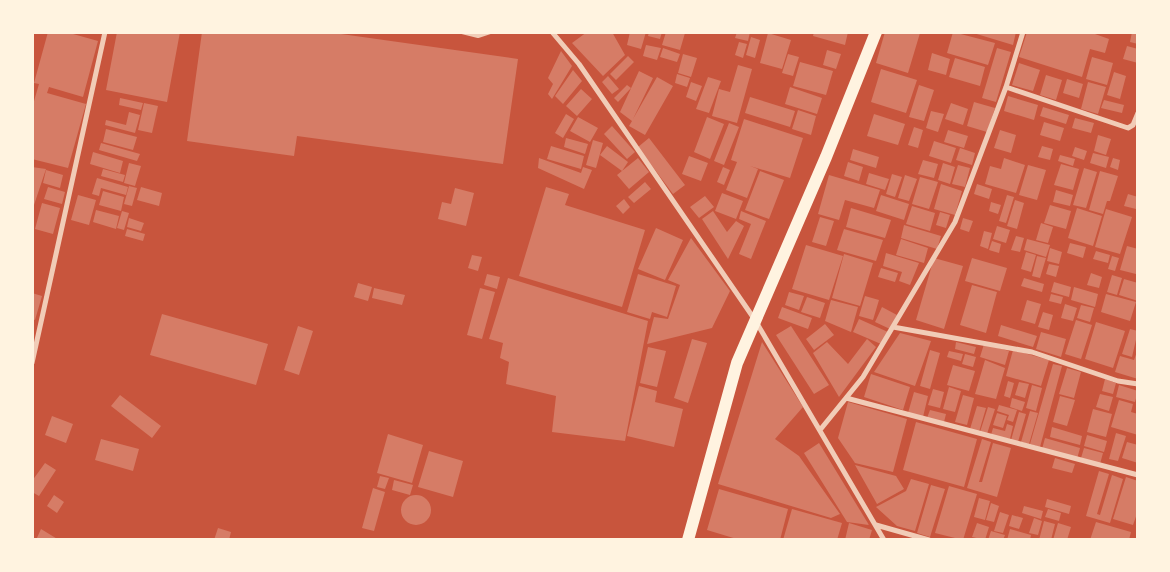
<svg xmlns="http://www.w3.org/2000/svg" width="1170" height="572" font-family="'Alegreya Sans',sans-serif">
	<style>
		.building { fill: #d67c66 }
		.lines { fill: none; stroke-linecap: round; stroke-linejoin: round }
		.service { stroke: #f1ccb7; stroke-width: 4 }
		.minor { stroke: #f1ccb7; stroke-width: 5 }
		.trunk { stroke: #fff3e0; stroke-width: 12 }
	</style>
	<rect width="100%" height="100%" fill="#c8553d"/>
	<path class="building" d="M48,32h18l32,9 -15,56 -34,-10 -2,6 39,11 -18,64 -36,-9v-51l7,-24 -5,-1z
		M117,32h63l-13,70 -61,-12z
		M202,32h125l191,27 -15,105 -206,-28 -3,20 -107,-15z
		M587,32h25l13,23 -22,21 -31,-33z
		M630,32h16l-5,17 -14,-4z
		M649,32h13l-2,7 -12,-3z
		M666,32l19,1 -5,17 -18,-5z
		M737,32h13l-2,9 -13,-3z
		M814,32h34l-3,13 -32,-9z
		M885,32l35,1 -12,40 -32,-10z
		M953,32l42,11 -7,22 -41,-12z
		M970,32h46l-3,13z
		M1027,32h68v2l14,5 -4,14 -15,-4 -8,28 -63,-20z
		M1132,32h6v12l-8,-2z
		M768,33l23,7 -9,29 -22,-6z
		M751,37l9,3 -5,18 -9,-3z
		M739,42l8,2 -4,14 -8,-3z
		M646,45l15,3 -4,12 -14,-4z
		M1127,46l11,3v14l-15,-4z
		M663,48l17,6 -3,8 -17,-5z
		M997,48l14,4 -15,50 -14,-4z
		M827,50l14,4 -5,15 -13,-4z
		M561,51l11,15 -20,33 -4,-5 5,-10 -5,-6z
		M932,53l18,6 -4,16 -18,-5z
		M683,54l14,4 -6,19 -13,-4z
		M788,54l11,3 -6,19 -11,-3z
		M628,56l6,6 -18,18 -6,-6z
		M1092,57l21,6 -6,22 -21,-6z
		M955,58l30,9 -5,19 -31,-9z
		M800,62l33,9 -7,24 -33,-9z
		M1019,63l21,7 -7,21 -21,-6z
		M738,65l14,4 -15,54 -25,-7 7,-27 11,3z
		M881,69l36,11 -11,33 -35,-11z
		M573,70l9,11 -19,23 -8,-8z
		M639,71l14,7 -20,41 24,-42 16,9 -28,49 -16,-9 3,-5 -12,-9z
		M1114,72l12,4 -6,23 -13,-4z
		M677,74l13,4 -3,9 -12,-4z
		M1046,75l16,5 -6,20 -16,-5z
		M608,76l11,13 -7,5 -10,-12z
		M708,77l13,4 -12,32 -13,-4z
		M1067,79l16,5 -4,14 -16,-5z
		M691,82l11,4 -6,15 -10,-4z
		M1088,82l18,5 -8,27 -17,-5z
		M627,85l4,3 -13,14 -4,-4z
		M919,85l15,5 -10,31 -15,-4z
		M790,87l32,11 -5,16 -32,-10z
		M581,89l11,10 -15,17 -11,-10z
		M1008,96l30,9 -4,15 -30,-9z
		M750,97l45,14 -5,16 -45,-14z
		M120,98l23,5 -2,7 -22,-5z
		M1104,100l20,5 -2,8 -21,-5z
		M974,102l21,6 -8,24 -20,-6z
		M144,103l14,3 -6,27 -14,-3z
		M951,103l17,6 -5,16 -18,-6z
		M1043,107l26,8 -3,9 -26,-8z
		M798,110l18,6 -5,19 -19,-6z
		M931,111l13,3 -6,18 -12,-4z
		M129,112l11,3 -5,18 -30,-8 1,-5 20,5z
		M566,114l8,5 -11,19 -8,-5z
		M874,114l31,10 -7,21 -31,-9z
		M578,117l20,11 -8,14 -20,-11z
		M707,117l17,7 -14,35 -16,-7z
		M1075,118l19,5 -3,10 -19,-5z
		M744,119l59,19 -13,40 -40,-12 8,3 -11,29 -21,-8 11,-28 -6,-2z
		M1044,122l20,6 -4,13 -20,-6z
		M729,123l10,4 -15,38 -10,-4z
		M612,126l23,26 -8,7 -23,-25z
		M914,127l9,3 -5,18 -10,-3z
		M106,129l31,8 -4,13 -30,-8z
		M948,130l20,6 -4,12 -20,-6z
		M1000,130l16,5 -5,18 -17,-5z
		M1098,135l13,4 -5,16 -12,-4z
		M566,138l22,6 -3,10 -21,-7z
		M649,138l36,47 -12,9 -35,-47z
		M593,140l10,3 -7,25 -10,-3z
		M934,141l22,7 -5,15 -22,-7z
		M101,143l39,11 -3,7 -38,-11z
		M551,146l33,10 -3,13 -34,-10z
		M607,146l21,16 -6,9 -22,-16z
		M1042,146l11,3 -3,11 -12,-3z
		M1075,147l12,4 -3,9 -12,-4z
		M960,148l15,5 -3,12 -16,-5z
		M853,149l26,8 -3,11 -26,-8z
		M93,152l30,9 -3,12 -30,-9z
		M1093,153l16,4 -3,11 -16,-5z
		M1060,155l15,4 -2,7 -15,-5z
		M689,156l19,7 -7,18 -19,-7z
		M539,158l42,15 2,-6 9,3 -8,19 -46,-21z
		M638,158l11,14 -20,17 -12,-14z
		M1004,158l21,7 -9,28 -31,-9 5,-18 11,3z
		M1113,158l7,2 -2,10 -8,-3z
		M923,160l15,4 -4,14 -16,-4z
		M848,162l15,5 -4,14 -15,-5z
		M129,163l12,3 -6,20 -11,-3z
		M943,163l12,4 -5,17 -12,-4z
		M1061,164l18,5 -6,21 -19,-5z
		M958,165l12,3 -5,19 -13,-3z
		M1028,165l18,5 -9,30 -18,-5z
		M32,167l14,2 -13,39h-1z
		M723,167l7,3 -6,15 -7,-3z
		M1084,168l13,4 -11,36 -13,-3z
		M103,169l22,6 -2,7 -22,-6z
		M46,170l17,5 -3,13 -17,-5z
		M760,171l24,9 -15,39 -24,-9z
		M1100,171l18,5 -8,25h-3l-4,13 -14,-4z
		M869,173l20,6 -4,11 -19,-6z
		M892,174l10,3 -7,20 -9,-3z
		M829,175l51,15 -6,18 -29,-8 -6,20 -21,-6z
		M905,175l12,4 -8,22 -11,-3z
		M920,177l18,5 -9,27 -17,-5z
		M97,178l31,9 -2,8 -25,-7 -2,8 -7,-2z
		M645,182l6,7 -17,14 -6,-6z
		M941,184l21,7 -7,24 -21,-6z
		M977,184l15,5 -3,10 -15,-5z
		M129,186l8,2 -5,18 -8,-2z
		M48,187l17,5 -3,12 -18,-5z
		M141,187l21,6 -3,13 -22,-6z
		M546,187l23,7 -4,11 80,25 -23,77 -103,-31z
		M455,188l19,5 -8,33 -28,-7 4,-17 9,2z
		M1056,190l17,5 -3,11 -17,-4z
		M103,191l21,6 -3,14 -22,-6z
		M722,193l21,8 -7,18 -21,-8z
		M1128,194l10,3 -2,12 -12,-3z
		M78,195l18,5 -7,25 -18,-5z
		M881,195l28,9 -5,16 -28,-9z
		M1007,195l7,2 -8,26 -7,-2z
		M705,196l9,11 -15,11 -9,-11z
		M624,199l6,8 -7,7 -7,-8z
		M1015,200l9,3 -7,26 -10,-3z
		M991,202l10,3 -3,9 -9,-3z
		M42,203l18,5 -7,26 -18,-5z
		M1050,205l21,6 -5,18 -22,-6z
		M912,206l23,7 -5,18 -24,-7z
		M851,208l40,12 -6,18 -39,-11z
		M1077,208l25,8 -9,30 -25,-8z
		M1106,209l26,8 -12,37 -25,-7z
		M96,210l23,6 -3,13 -23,-7z
		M122,211l7,2 -5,17 -7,-2z
		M713,211l14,21 9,-11 8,5 -16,33 -26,-40z
		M741,211l25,10 -15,38 -12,-5 12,-30 -12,-5z
		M940,212l10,3 -4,13 -10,-3z
		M820,217l14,4 -8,25 -14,-4z
		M129,218l15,5 -3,8 -14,-4z
		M963,218l10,3 -4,11 -9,-3z
		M1041,223l12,4 -5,16 -12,-3z
		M904,225l37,11 -4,13 -36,-11z
		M997,226l13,4 -4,13 -13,-4z
		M656,228l27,12 -18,40 -27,-11z
		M127,229l18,5 -2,7 -18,-5z
		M844,229l39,11 -7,21 -39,-11z
		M984,231l8,2 -4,16 -8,-3z
		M1016,236l8,2 -4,14 -9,-2z
		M691,238l39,53 -18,37 -65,16 7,-27 14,2 12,-34 -12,-5z
		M901,239l27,9 -4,15 -28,-8z
		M1027,239l23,6 -4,12 -22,-7z
		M992,241l9,3 -2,9 -10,-3z
		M1070,243l16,4 -3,11 -16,-5z
		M806,245l37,11 -14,44 -37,-11z
		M1127,246l11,3 -2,25 -16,-4z
		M1050,248l12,4 -3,12 -12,-3z
		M1096,251l14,4 -2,8 -15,-4z
		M1026,252l10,3 -5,17 -10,-3z
		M886,253l33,10 -9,22 -11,-4 3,-9 -19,-6z
		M844,254l29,9 -13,43 -28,-8z
		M472,255l10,2 -4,14 -10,-3z
		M1037,256l9,2 -6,20 -8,-2z
		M1112,256l7,2 -4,13 -7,-2z
		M934,258l29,8 -19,63 -28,-9z
		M972,258l35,10 -7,23 -35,-10z
		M1049,264l10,2 -3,11 -10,-3z
		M881,268l17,5 -3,9 -17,-5z
		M1091,273l11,4 -3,11 -12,-3z
		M487,274l13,3 -3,12 -13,-4z
		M638,274l38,12 -9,31 -15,-5 -2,7 -23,-7z
		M1112,275l10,3 -5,17 -10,-3z
		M508,278l140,43 -23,120 -73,-9 4,-36 -50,-12 3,-22 -9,-4 3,-15 -14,-4z
		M1024,278l20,6 -2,8 -21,-6z
		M1124,279l14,4v18l-19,-6z
		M1054,282l17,5 -2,10 -18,-5z
		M358,283l14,4 -4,14 -14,-4z
		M972,285l25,7 -11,41 -26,-8z
		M1074,287l24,7 -3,13 -24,-7z
		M374,288l31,7 -3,10 -30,-7z
		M480,288l15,4 -13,47 -15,-4z
		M789,292l15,4 -5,14 -14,-5z
		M32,293l10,3 -7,24 -3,-1z
		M1051,294l12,3 -2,7 -12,-3z
		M1106,294l30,8 -6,19 -29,-9z
		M865,296l14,4 -6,20 -14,-4z
		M807,297l18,6 -5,15 -19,-6z
		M831,300l27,7 -7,25 -26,-11z
		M1027,300l14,4 -6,20 -14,-4z
		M1065,304l12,4 -4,13 -12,-3z
		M1081,305l13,3 -4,14 -13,-4z
		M782,307l30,11 -4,11 -30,-11z
		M882,307l15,8 -7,14 -15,-7z
		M1043,312l10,3 -4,15 -11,-3z
		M162,314l106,30 -12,41 -106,-30z
		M859,319l29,13 -7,12 -28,-12z
		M1076,320l16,5 -11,34 -16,-5z
		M1096,322l29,9 -12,37 -28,-9z
		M825,324l9,11 -20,15 -8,-11z
		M1001,325l36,11 -4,11 -35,-11z
		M298,326l15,5 -14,44 -15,-5z
		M791,326l38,59 -15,9 -38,-59z
		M1130,329l8,2 -6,26 -10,-3z
		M1041,332l25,7 -5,18 -25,-8z
		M900,333l31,8 -16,45 -41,-14z
		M692,339l15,4 -19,60 -14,-5z
		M867,339l9,8 -37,50 -26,-44 14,-11 21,22z
		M762,342l41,65 -28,32 24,17 41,58 -9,4 -113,-34z
		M956,342l20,5 -2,7 -19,-5z
		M984,344l25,7 -4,14 -25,-8z
		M648,347l18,4 -9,36 -17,-4z
		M1138,349v30l-23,-7 5,-16 14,4z
		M930,350l10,3 -10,36 -10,-3z
		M1013,350l36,10 -8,26 -35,-10z
		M949,351l14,3 -2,7 -14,-4z
		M965,354l11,3 -3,10 -11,-3z
		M985,360l20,8 -9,31 -21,-5z
		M1053,364l9,2 -22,81 -10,-3z
		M953,365l22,6 -6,20 -22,-6z
		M1067,368l14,4 -7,26 -15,-4z
		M871,374l39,13 -7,23 -39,-13z
		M1105,379l11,4 -3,11 -11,-3z
		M1008,381l6,2 -4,15 -6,-2z
		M1019,382l10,2 -4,14 -10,-3z
		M1032,385l10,3 -6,23 -10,-3z
		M1119,385l19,6 -3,11 -19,-5z
		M639,386l18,5 -2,11 28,7 -9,38 -47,-11z
		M949,387l12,4 -6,21 -12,-3z
		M933,389l11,3 -4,16 -12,-3z
		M914,392l14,4 -5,21 -15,-4z
		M1100,394l13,3 -4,14 -13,-4z
		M120,395l41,31 -9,12 -41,-32z
		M963,395l11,3 -7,27 -12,-3z
		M1060,396l15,4 -8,26 -14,-4z
		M1012,398l13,4 -3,9 -12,-4z
		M1119,400l14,4 -2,8 7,2v21l-27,-8z
		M848,402l59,17 -14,53 -38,-9 -17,-25z
		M999,405l18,5 -4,12 -6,-2 2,-5 -12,-4z
		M977,406l9,2 -7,24 -9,-3z
		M988,407l7,2 -8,25 -7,-2z
		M1093,409l19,5 -6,23 -19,-5z
		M930,410l16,4 -2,8 -17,-4z
		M1030,411l8,2 -9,31 -8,-2z
		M1019,412l7,2 -8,28 -7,-2z
		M997,413l10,3 -4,12 -10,-3z
		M52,416l21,8 -7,19 -21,-8z
		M916,422l61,17 -13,48 -61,-17z
		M1007,424l6,2 -3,13 -19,-4 2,-7 12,3z
		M1052,427l30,9 -2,9 -30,-8z
		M1116,433l10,3 -8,25 -9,-2z
		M388,434l35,11 -11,38 -35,-10z
		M1087,435l20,6 -3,11 -20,-6z
		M1045,438l35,10 -3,11 -35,-10z
		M101,439l38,10 -6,22 -38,-11z
		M982,439l9,3 -12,40h3l11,-39 18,5 -14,49 -30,-9z
		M1127,442l11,3v18l-16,-5z
		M819,443l50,82 -22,-3 -43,-69z
		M1084,448l19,5 -3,11 -19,-6z
		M429,451l34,10 -10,36 -35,-10z
		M1055,458l20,6 -3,9 -20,-5z
		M45,463l11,7 -17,26 -7,-4v-11z
		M855,465l41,11 8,13 -27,15z
		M1099,471l10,3 -12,40 3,1 12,-40 11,4 -13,44 -24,-7z
		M380,476l9,2 -4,11 -8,-2z
		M1126,477l12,4v30l-5,14 -20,-6z
		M911,479l18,5 -14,47 -18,-5 -21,-19 30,-16z
		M394,480l19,5 -3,10 -18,-5z
		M931,485l14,4 -15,48 -13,-4z
		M949,486l28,8 -14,46 -28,-7z
		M373,488l12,4 -11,39 -12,-3z
		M719,489l69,20 -8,31h-40l-33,-10z
		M54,495l10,7 -7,11 -10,-7z
		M401 510a15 15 0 1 1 30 0a15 15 0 1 1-30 0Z
		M979,498l11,3 -5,19 -11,-3z
		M1047,499l24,7 -2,8 -24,-7z
		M991,503l8,3 -5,16 -8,-2z
		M1024,506l19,5 -2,8 -19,-6z
		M792,509l50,14 -5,17h-54z
		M1048,509l13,4 -2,8 -14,-4z
		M1000,512l9,3 -6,18 -9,-2z
		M1012,515l11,3 -4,11 -10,-3z
		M1034,518l8,3 -4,14 -9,-2z
		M1044,521l11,3 -4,16h-12z
		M1096,522l35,10 -2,8h-39z
		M849,523l23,7 -3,10h-24z
		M977,523l12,4 -4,13 -13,-3z
		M1058,523l13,4 -4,13h-14z
		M218,528l13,4 -2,8h-15z
		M41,529l18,11h-23z
		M1010,529l21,6 -1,5h-23z
		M991,531l14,4 -2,5h-15z"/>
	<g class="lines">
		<path class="service" d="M462,32l16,4 12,-4"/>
		<path class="minor" d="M552,32l27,32 176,256 129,220
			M1006,87l122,41 5,-3 5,-12
			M893,327l139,25 86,29 20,3
			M32,363l73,-331
			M846,398l292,77
			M820,430l43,-53 92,-155 51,-135 17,-55
			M876,525l53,15"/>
		<path class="trunk" d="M688,540l49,-177 89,-206 50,-125"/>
	</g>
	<rect width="1170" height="572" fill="none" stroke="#fff3e0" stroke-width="68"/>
</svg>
